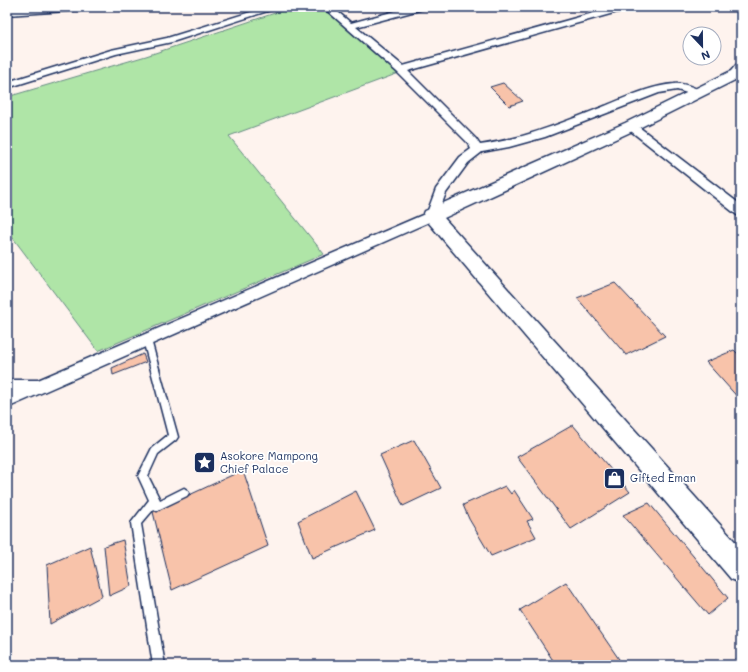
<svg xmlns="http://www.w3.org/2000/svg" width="748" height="672" font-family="Mali,sans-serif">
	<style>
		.green { fill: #afe5a7; stroke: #658a82 }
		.building { fill: #f8c3aa; stroke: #1b2f5e }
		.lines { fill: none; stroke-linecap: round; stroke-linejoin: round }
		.lane-casing { stroke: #1b2f5e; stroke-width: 3 }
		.street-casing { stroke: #1b2f5e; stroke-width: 3 }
		.secondary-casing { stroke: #1b2f5e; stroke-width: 3 }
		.lane { fill: #fff; fill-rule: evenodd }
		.street { fill: #fff; fill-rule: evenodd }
		.secondary { fill: #fff; fill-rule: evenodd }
		.labels { text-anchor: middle; stroke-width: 3.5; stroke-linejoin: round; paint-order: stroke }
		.poi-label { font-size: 11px; fill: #1b2f5e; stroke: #fff; text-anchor: start }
	</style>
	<rect width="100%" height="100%" fill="#fef3ee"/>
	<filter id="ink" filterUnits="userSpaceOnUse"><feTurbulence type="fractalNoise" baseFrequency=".025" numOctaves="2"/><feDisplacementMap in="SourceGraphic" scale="8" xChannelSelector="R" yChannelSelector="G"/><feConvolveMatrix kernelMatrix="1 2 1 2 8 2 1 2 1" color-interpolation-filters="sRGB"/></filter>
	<g filter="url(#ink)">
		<path class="green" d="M293,7h25l16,10 65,56 -170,63 95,118 -226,97 -91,-121v-133l139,-41z"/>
		<path class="building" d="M503,83l20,18 -14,5 -19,-19z
			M615,283l50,53 -39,19 -49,-57z
			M734,350l7,7v44l-35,-39z
			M143,354l3,8 -33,13 -1,-7z
			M573,425l57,67 -59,37 -54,-72z
			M414,440l27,48 -38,18 -23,-51z
			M243,470l25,76 -96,44 -19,-78z
			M505,486l6,8 3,-4 19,29 -6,2 9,16 -45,19 -22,-37 -6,-14z
			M356,491l19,39 -63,28 -14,-37z
			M649,503l79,95 -20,17 -85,-100z
			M123,540l8,46 -22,10 -5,-50z
			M90,546l12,50 -52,28 -3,-59z
			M566,582l57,83h-67l-36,-55z"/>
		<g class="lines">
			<defs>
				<path id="lane" d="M147,337l3,1 1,2 27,97 -2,3 -18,14 -10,22 12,24 24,-12 3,2 2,3 -2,3 -27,13 -3,2 -3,-2 -13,15 24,141h-12l-22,-142 18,-23 -11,-24 14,-28 16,-13 -25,-95 1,-2z"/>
				<path id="street" d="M42,7h43l-4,3 -74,5v-6z
					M267,7h13l-108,35 -56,12 -109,34v-6l104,-32 56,-12z
					M323,7h9l19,16 59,-16h14l-1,2 -67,18 47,39 212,-59h14l-1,2 -220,62 68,68 4,6c44,-6 84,-23 125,-39 22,-9 45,-20 69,-22 9,-1 19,3 27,7l1,2 -5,3 -20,-6 -18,3 -114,44 -36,10 -27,5 -14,11 -22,30 -10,26 -429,189v-28h31l389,-167 9,-24 24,-32 11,-8 -3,-6 -71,-71z
					M631,123l4,1 106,81v11l-4,-1 -110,-87 -2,-2 2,-2z"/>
				<path id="secondary" d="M734,7h7v5l-5,-1z
					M741,64v13l-104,52 -193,89 297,330v35l-10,-4 -308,-363 2,-5 200,-88 106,-52 5,-6z"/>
			</defs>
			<use href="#lane" class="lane-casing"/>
			<use href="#street" class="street-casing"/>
			<use href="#secondary" class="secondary-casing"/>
			<use href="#lane" class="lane"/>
			<use href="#street" class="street"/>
			<use href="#secondary" class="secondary"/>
		</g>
	</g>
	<defs>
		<symbol id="sight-square" viewBox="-11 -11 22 22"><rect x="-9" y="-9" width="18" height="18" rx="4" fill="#1b2f5e" stroke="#fff"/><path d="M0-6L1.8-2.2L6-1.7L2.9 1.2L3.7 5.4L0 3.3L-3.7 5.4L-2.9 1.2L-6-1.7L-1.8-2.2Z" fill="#fff"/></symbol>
		<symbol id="shop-square" viewBox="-11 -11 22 22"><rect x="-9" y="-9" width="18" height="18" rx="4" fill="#1b2f5e" stroke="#fff"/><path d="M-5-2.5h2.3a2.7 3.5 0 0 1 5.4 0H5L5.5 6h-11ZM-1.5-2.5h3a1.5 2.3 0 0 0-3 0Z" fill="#fff"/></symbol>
	</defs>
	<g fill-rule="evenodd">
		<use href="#sight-square" x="192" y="450" width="25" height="25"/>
		<use href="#shop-square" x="602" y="466" width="25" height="25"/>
	</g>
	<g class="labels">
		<g class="poi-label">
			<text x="220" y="460">Asokore Mampong<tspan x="220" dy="13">Chief Palace</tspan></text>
			<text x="630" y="482">Gifted Eman</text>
		</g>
	</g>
	<rect width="748" height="672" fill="none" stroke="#fff" stroke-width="24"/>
	<rect x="12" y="12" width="724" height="648" fill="none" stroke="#1b2f5e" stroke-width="1.5" filter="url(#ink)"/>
	<g transform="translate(702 46) rotate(158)"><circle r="19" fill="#ffffff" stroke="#a4acbf"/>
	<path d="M0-3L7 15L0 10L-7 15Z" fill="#1b2f5e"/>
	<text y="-6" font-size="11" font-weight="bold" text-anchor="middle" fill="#1b2f5e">N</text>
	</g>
</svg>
